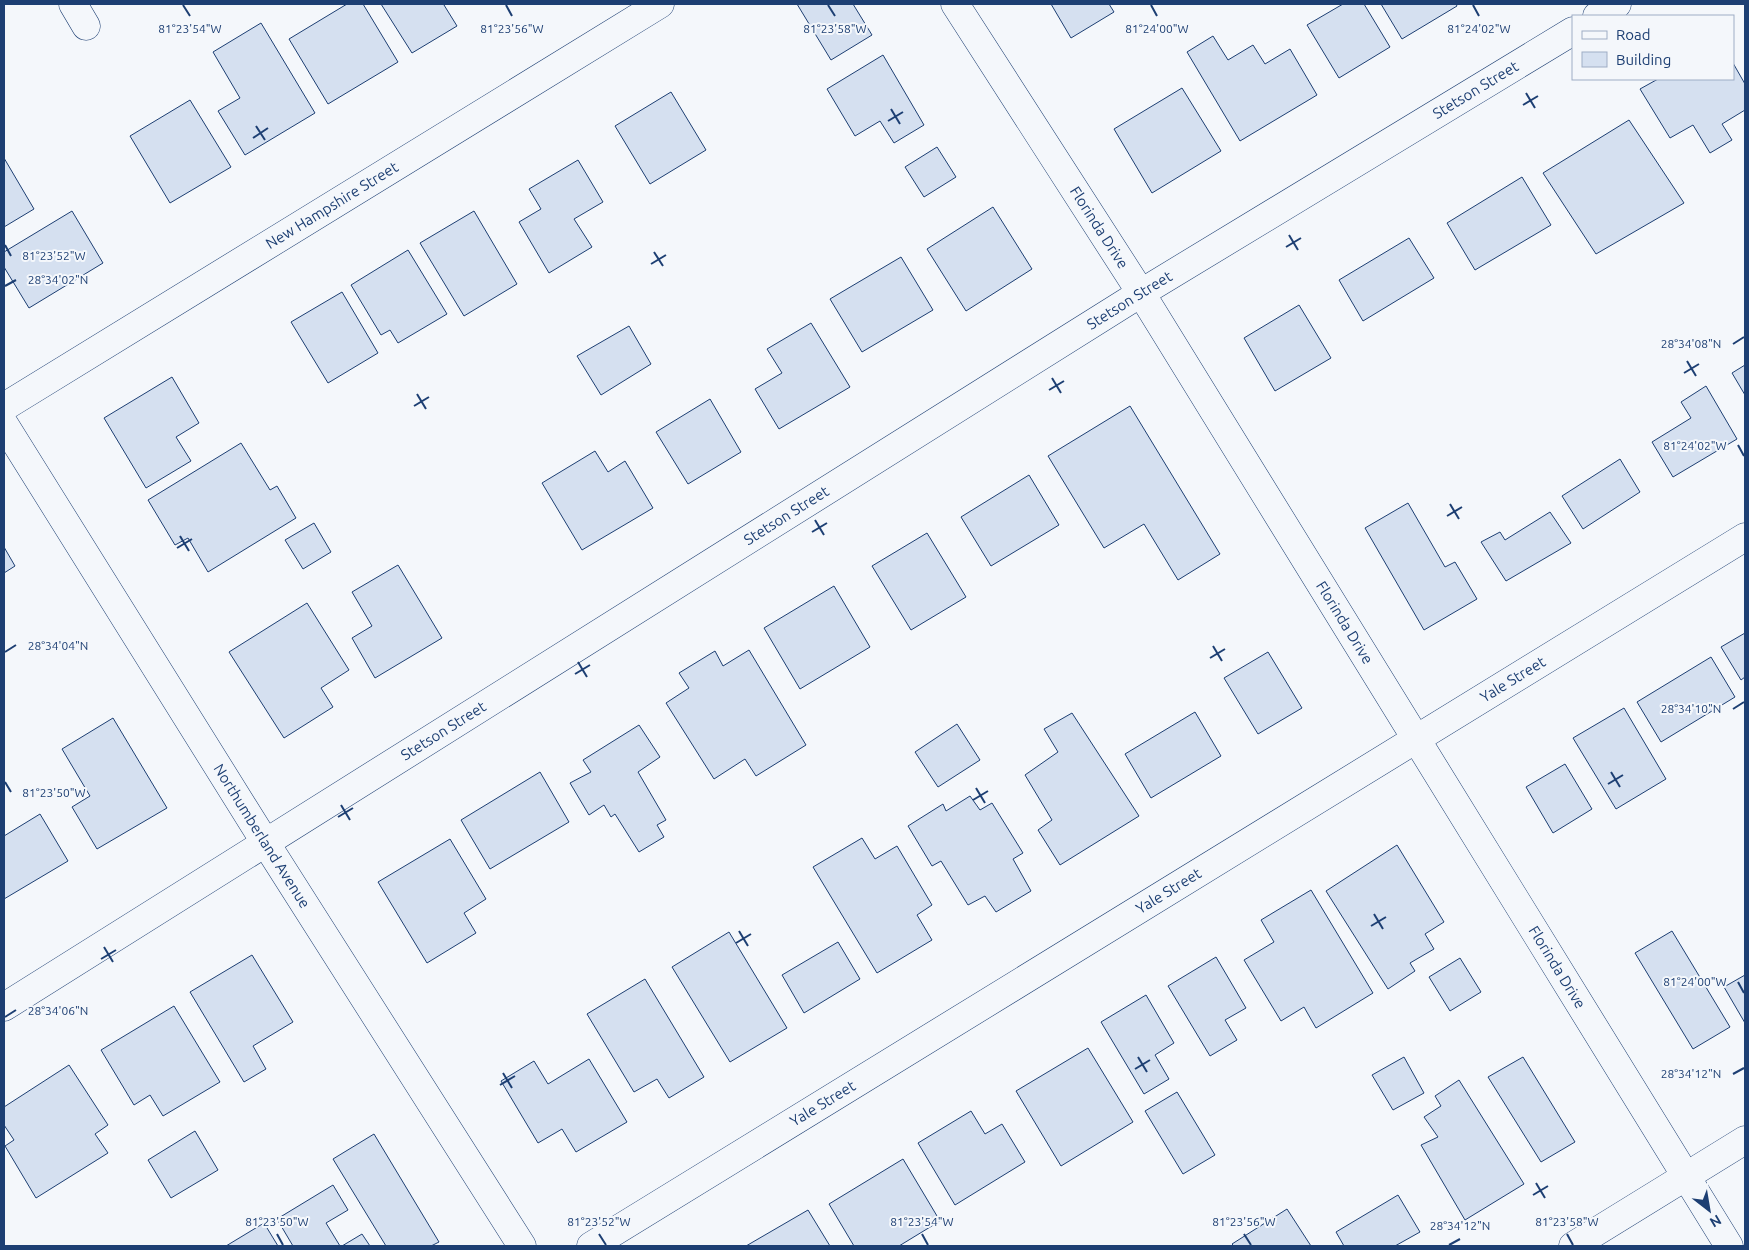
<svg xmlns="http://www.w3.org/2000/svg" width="1749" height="1250" font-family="Ubuntu,sans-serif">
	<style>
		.building { fill: #d5e0f0; stroke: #1d3f73 }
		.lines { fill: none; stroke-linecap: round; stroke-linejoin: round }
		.minor-casing { stroke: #1d3f73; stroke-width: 29 }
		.minor { stroke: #f4f7fb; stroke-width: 28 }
		.ticks { fill: none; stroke: #1d3f73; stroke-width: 2 }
		.labels { text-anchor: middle; stroke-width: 4; stroke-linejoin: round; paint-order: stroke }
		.street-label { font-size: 15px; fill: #1d3f73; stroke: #f4f7fb }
		.ticks-label { font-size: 12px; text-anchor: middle; fill: #1d3f73; stroke: #f4f7fb; stroke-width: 4; stroke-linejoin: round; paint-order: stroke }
	</style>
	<rect width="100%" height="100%" fill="#f4f7fb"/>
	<path class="building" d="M347,4h16l35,58 -70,42 -39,-65z
		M381,4h65l-2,1 13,21 -45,27z
		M797,4h56l19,31 -41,25z
		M1051,4h58l5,8 -43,26z
		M1343,4h21l26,43 -51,31 -32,-53z
		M1381,4h75l1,2 -55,33z
		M261,23l54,90 -70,42 -27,-44 22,-13 -27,-46z
		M1213,36l15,24 25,-15 12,19 25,-15 27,46 -77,46 -53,-89z
		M883,55l41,70 -30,18 -14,-22 -25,15 -28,-47z
		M1733,63l12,21v26l-23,14 10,16 -22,13 -17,-28 -23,13 -30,-49 18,-10h75z
		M1182,88l39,63 -69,42 -38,-64z
		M671,92l35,58 -56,34 -35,-58z
		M190,100l41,67 -61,36 -40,-67z
		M1629,120l55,83 -88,51 -53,-81z
		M937,147l19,30 -32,20 -19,-30z
		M4,158l30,51 -30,18z
		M578,160l25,42 -29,17 18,28 -43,26 -30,-51 22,-13 -12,-20z
		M1522,177l29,48 -76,45 -28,-47z
		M993,207l39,62 -66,42 -39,-62z
		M72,211l31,52 -74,45 -25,-41v-15z
		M474,211l43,73 -53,32 -44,-73z
		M1409,238l25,40 -71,43 -24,-41z
		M408,250l39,64 -49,29 -8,-13 -9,5 -30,-50z
		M901,257l32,53 -71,42 -32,-53z
		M342,292l36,61 -50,30 -37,-61z
		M1299,305l32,53 -56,33 -31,-53z
		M811,323l39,64 -71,42 -24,-40 27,-16 -15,-24z
		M629,326l22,38 -50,31 -24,-39z
		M1745,365v30l-13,-22z
		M172,377l27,46 -23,14 15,24 -45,27 -42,-70z
		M1706,386l31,53 -64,38 -21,-35 39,-24 -10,-16z
		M710,399l31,53 -53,32 -32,-52z
		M1130,406l90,148 -42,26 -34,-56 -40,24 -56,-92z
		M241,443l29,47 7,-4 19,32 -88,54 -20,-34 -13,7 -27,-45z
		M595,451l13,21 17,-11 28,47 -71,42 -40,-67z
		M1620,459l20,33 -57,37 -21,-33z
		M1029,475l30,50 -68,41 -30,-49z
		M1408,503l37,64 10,-5 22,37 -53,31 -59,-102z
		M1550,512l21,31 -65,38 -25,-39 19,-10 5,8z
		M314,523l17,29 -28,17 -18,-29z
		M927,533l39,64 -55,33 -39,-64z
		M4,547l11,19 -11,7z
		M398,565l44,73 -67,40 -23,-40 20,-12 -20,-34z
		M834,586l36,61 -70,42 -36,-61z
		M307,603l42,67 -28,18 12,19 -49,31 -55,-86z
		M1745,633v44l-4,3 -20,-33z
		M749,650l57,95 -50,31 -11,-17 -31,20 -48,-76 23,-15 -10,-15 36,-22 8,15z
		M1268,652l34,56 -44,26 -34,-56z
		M1711,657l24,40 -74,45 -24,-40z
		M1624,708l42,71 -50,30 -43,-71z
		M1195,712l26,44 -70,42 -26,-44z
		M1072,713l67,103 -79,49 -22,-35 14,-10 -27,-45 33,-23 -14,-23z
		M113,718l54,90 -70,41 -25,-42 18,-11 -28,-47z
		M957,724l23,36 -42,27 -23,-35z
		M639,725l21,32 -22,15 28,48 -9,5 7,12 -25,15 -24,-38 -4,3 -7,-12 -15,10 -19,-32 21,-11 -8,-12z
		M1565,764l27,45 -39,24 -27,-46z
		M540,772l29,50 -79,47 -29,-49z
		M970,796l10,14 12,-7 31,50 -10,6 18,32 -35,21 -11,-16 -17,9 -27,-44 -9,5 -24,-40 35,-22 3,7z
		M40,814l28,47 -64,38v-63z
		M862,838l13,21 22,-13 35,59 -15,10 15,25 -55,33 -64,-106z
		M450,839l36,60 -22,14 12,20 -49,30 -49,-81z
		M1397,845l47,77 -19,12 9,15 -24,14 5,8 -27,18 -62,-98z
		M1311,890l62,103 -57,35 -12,-21 -23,14 -37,-61 30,-18 -13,-22z
		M1672,931l58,96 -37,22 -58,-96z
		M729,932l58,96 -57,34 -58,-95z
		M838,942l22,37 -56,34 -22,-38z
		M252,955l41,67 -40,24 13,23 -22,13 -54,-90z
		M1216,957l30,51 -21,12 12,20 -27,16 -42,-70z
		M1460,958l21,34 -31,19 -21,-34z
		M1745,975v48l-21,-36z
		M645,979l59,98 -35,21 -12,-19 -23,13 -47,-78z
		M1146,995l28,48 -19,12 14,24 -25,15 -43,-72z
		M174,1006l46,76 -57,34 -13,-21 -16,10 -33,-55z
		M1088,1048l45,74 -72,44 -45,-75z
		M1404,1057l20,36 -31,17 -21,-35z
		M1523,1057l52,85 -34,20 -53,-85z
		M589,1059l38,63 -51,30 -14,-23 -24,14 -37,-62 33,-20 14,23z
		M69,1065l39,60 -13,9 13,19 -72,45 -31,-52 9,-6 -10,-15v-18z
		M1459,1080l65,104 -59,36 -44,-75 17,-8 -14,-20 17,-11 -6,-10z
		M1177,1092l38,63 -32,19 -38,-63z
		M971,1111l14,23 17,-10 23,38 -70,43 -37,-62z
		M195,1131l23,39 -47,28 -23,-38z
		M374,1134l65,108 -8,4h-45l-53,-87z
		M903,1159l37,62 -41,25h-45l-25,-42z
		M333,1185l15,25 -22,13 14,23h-47l-16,-27z
		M1398,1195l22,37 -25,14h-51l-8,-14z
		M1287,1209l24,37h-77l-2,-2z
		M808,1210l22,36h-84z
		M264,1223l14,23h-52z
		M362,1234l8,12h-28z"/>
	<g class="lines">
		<defs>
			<g id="minor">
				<path d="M73,4l13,22"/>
				<path id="s1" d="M955,4l186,289 588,953"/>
				<path d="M1597,16l20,-12"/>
				<path id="s2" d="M4,407l656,-403"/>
				<path id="s3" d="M4,424l261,418 257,404"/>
				<path id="s4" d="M4,1007l1137,-714 432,-262"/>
				<path id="s5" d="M591,1246l1154,-709"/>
				<path d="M1573,1246l172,-106"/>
			</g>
		</defs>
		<use href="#minor" class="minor-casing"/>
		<use href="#minor" class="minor"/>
	</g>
	<path class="ticks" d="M183,5l7,11M506,5l6,11M828,5l7,11M1151,5l6,11M1473,5l6,11M1526,93l9,15M1523,105l15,-9M891,109l9,15M888,121l15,-9M256,126l9,14M253,138l15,-10M1289,235l9,15M5,245l6,11M1286,247l15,-9M654,252l9,14M651,264l15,-9M5,286l11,-6M1733,344l11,-7M1687,361l9,15M1684,373l15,-9M1052,378l9,15M1049,390l15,-9M417,394l9,15M414,406l15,-9M1738,445l6,11M1450,504l9,15M1447,516l15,-9M815,520l9,15M812,532l15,-9M180,536l9,15M177,548l15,-9M1213,646l9,15M5,652l11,-7M1210,658l15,-9M578,662l9,15M575,674l15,-9M1733,709l11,-7M1611,772l9,15M5,782l6,10M1608,784l15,-9M976,788l9,15M973,800l15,-9M341,805l9,15M338,817l15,-9M1374,914l9,15M1371,926l15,-9M739,931l9,15M736,943l15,-9M104,947l9,15M101,959l15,-9M1738,982l6,11M5,1017l11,-7M1138,1057l9,15M1135,1069l15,-9M503,1073l9,15M1733,1074l11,-6M500,1085l15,-9M1536,1183l9,15M1533,1195l15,-9M277,1234l6,11M599,1234l7,11M922,1234l6,11M1244,1234l7,11M1567,1234l6,11M1449,1245l11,-6"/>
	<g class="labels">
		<g class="street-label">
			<text dy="5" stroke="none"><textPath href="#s4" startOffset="1734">Stetson Street</textPath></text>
			<text dy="5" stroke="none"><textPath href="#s2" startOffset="385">New Hampshire Street</textPath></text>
			<text dy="5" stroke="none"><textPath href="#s1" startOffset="266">Florinda Drive</textPath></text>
			<text dy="5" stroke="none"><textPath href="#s4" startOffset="1329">Stetson Street</textPath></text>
			<text dy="5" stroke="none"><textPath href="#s4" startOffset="924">Stetson Street</textPath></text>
			<text dy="5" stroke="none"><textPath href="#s1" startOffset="731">Florinda Drive</textPath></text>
			<text dy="5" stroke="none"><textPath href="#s5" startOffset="1082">Yale Street</textPath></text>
			<text dy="5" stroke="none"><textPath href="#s4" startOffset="519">Stetson Street</textPath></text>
			<text dy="5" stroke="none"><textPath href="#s3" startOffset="486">Northumberland Avenue</textPath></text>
			<text dy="5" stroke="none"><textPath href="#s5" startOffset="678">Yale Street</textPath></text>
			<text dy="5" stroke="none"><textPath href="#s1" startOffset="1136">Florinda Drive</textPath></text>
			<text dy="5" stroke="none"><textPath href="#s5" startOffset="272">Yale Street</textPath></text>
		</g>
	</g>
	<g class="ticks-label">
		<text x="190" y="33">81°23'54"W</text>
		<text x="512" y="33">81°23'56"W</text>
		<text x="835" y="33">81°23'58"W</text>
		<text x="1157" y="33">81°24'00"W</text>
		<text x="1479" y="33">81°24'02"W</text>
		<text x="54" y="260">81°23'52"W</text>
		<text x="58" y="284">28°34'02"N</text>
		<text x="1691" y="348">28°34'08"N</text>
		<text x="1695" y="450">81°24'02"W</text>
		<text x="58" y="650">28°34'04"N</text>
		<text x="1691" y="713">28°34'10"N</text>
		<text x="54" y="797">81°23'50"W</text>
		<text x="1695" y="986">81°24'00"W</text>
		<text x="58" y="1015">28°34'06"N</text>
		<text x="1691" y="1078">28°34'12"N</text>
		<text x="277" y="1226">81°23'50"W</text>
		<text x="599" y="1226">81°23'52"W</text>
		<text x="922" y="1226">81°23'54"W</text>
		<text x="1244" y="1226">81°23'56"W</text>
		<text x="1567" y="1226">81°23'58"W</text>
		<text x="1460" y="1230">28°34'12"N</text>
	</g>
	<rect width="1749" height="1250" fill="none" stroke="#1d3f73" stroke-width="10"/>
	<rect x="1572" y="15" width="162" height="65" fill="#f4f7fb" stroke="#9eadc5"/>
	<rect x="1582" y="31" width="25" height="8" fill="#f4f7fb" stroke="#9eadc5"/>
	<text x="1616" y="40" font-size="15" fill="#1d3f73">Road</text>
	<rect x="1582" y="52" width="25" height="15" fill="#d5e0f0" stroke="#9eadc5"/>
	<text x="1616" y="65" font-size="15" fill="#1d3f73">Building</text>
	<g transform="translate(1709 1210) rotate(149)" stroke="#f4f7fb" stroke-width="4" paint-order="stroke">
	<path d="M0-4L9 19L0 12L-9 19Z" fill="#1d3f73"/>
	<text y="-8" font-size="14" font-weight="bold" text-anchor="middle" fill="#1d3f73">N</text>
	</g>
</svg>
